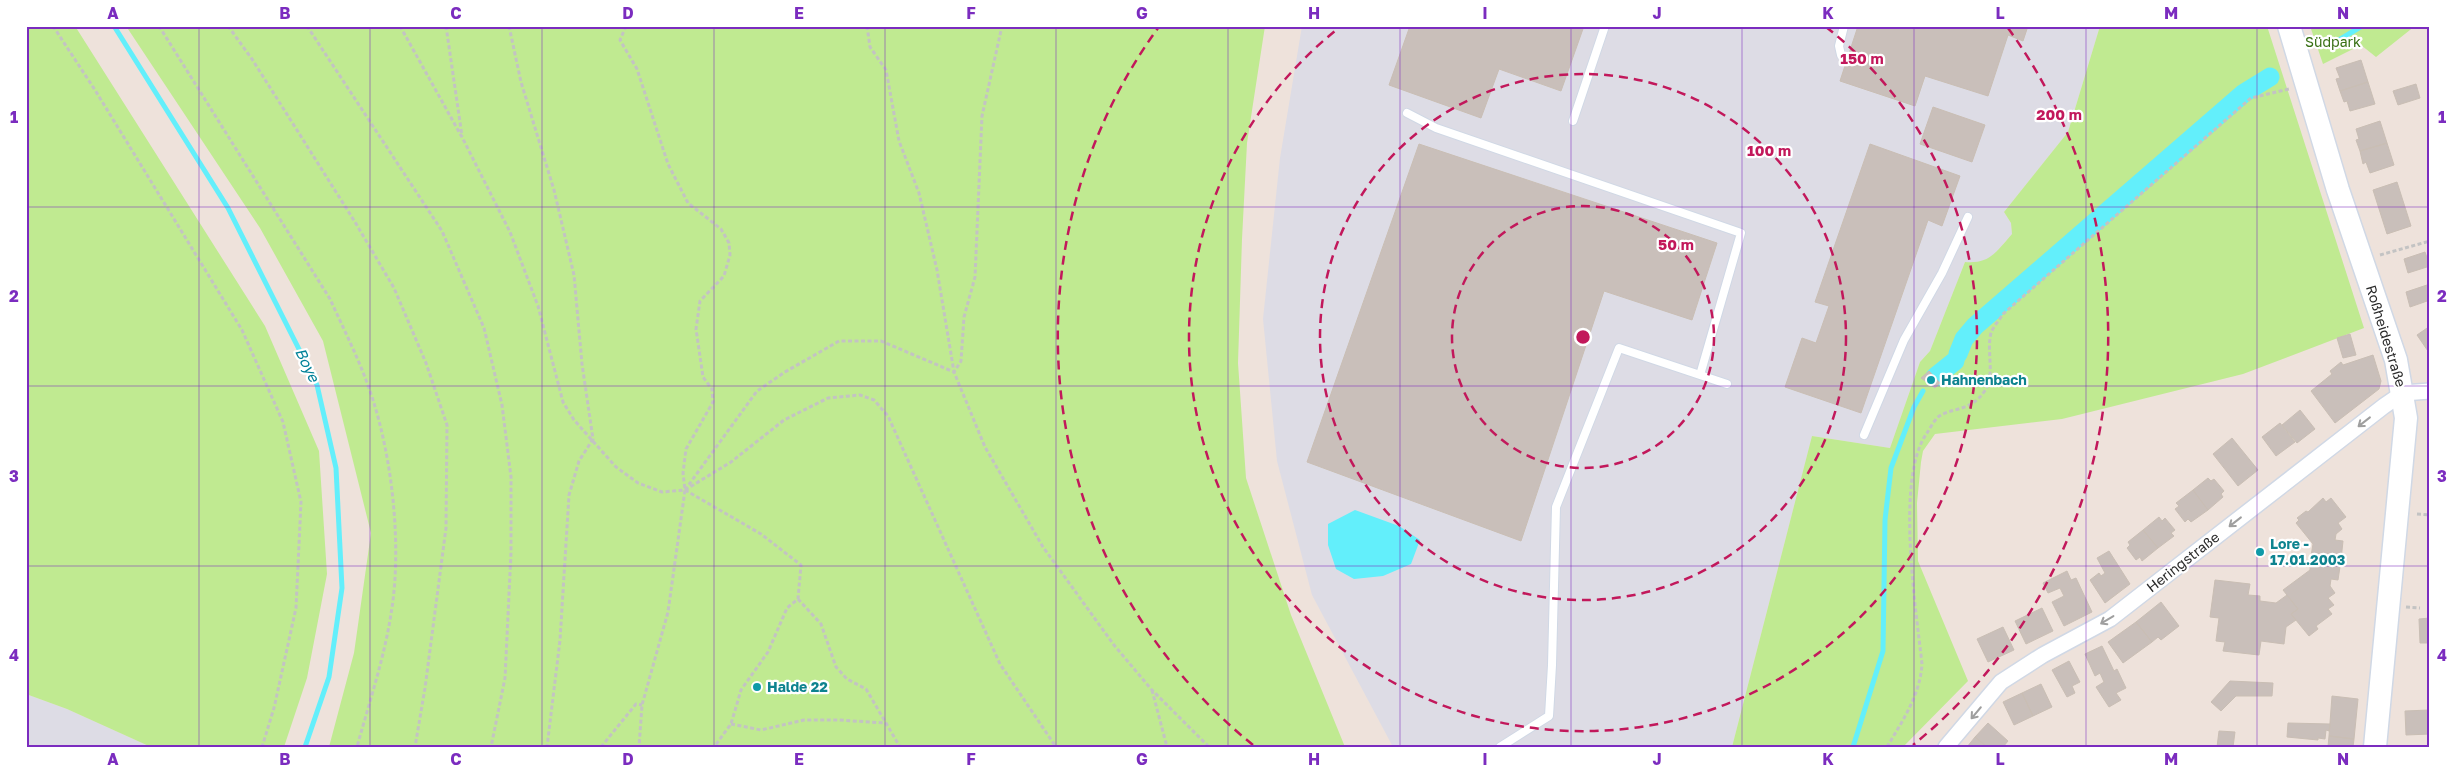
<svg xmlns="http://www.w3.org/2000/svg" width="2456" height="773" font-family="'Golos Text',sans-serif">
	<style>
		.industrial { fill: #dddce5 }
		.green { fill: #c0ea91 }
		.water { fill: #63effb }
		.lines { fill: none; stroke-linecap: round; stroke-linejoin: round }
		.stream { stroke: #63effb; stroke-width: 5 }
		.canal { stroke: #63effb; stroke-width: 19 }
		.building { fill: #c9bfba; stroke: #c9beb4 }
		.lane-casing { stroke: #d0d8e5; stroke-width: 10 }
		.street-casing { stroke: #d0d8e5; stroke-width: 18 }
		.secondary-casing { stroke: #d0d8e5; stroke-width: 25 }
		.path { stroke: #c3c3c3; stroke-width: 3; stroke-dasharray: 4 2.5; stroke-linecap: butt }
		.lane { stroke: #fff; stroke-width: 8 }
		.street { stroke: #fff; stroke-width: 15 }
		.secondary { stroke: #fff; stroke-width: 22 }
		.oneway { stroke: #9f9f9f }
		.grid { fill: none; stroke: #7b2cbf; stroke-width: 1; stroke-opacity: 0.55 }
		.ring { fill: none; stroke: #c2185b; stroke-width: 2.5; stroke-dasharray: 9 6 }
		.culture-dot { fill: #0f9aa8; stroke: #fff; stroke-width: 2 }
		.labels { text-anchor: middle; stroke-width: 4.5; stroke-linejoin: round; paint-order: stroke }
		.park-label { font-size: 14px; fill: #376f12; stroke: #fff }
		.street-label { font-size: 14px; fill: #2a2a2a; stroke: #fff }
		.culture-label { font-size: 14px; font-weight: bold; fill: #0d838f; stroke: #fff; text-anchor: start }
		.water-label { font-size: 15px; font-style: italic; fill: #028299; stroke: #fff }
		.centre { fill: #c2185b; stroke: #fff; stroke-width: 2.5 }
		.ring-label { font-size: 15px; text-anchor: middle; font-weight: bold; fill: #c2185b; stroke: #fff; stroke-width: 4.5; stroke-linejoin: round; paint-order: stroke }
		.neatline { fill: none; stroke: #7b2cbf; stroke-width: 2 }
		.grid-label { font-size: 16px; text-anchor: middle; font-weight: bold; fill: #7b2cbf }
	</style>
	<rect width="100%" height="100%" fill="#eee2db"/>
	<path class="industrial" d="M1302,26h798l-32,106 -64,80 7,11 1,11 -21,24 -13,5 -13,-1 -35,89 -10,11 -30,86 -78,-12 -80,311h-339l-81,-152 -35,-134 -14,-142 17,-161z
		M26,694l41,15 84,38h-125z"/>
	<path class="green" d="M26,26h49l190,300 54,125 8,123 -20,104 -23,69h-133l-84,-38 -41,-15z
		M126,26h1139l-18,117 -5,96 -4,124 8,115 45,137 54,132h-1016l25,-94 17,-120 -48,-192 -63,-113z
		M2100,26h167l97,302 -121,46 -181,45 -127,15 -12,17 -2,11 -4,41 1,58 50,120 -65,66h-171l80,-311 78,12 30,-86 10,-11 35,-89c25,2 31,-10 47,-28l-1,-11 -7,-11 64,-80z
		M2310,26h105l-39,31 -15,-12 -38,19z"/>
	<path class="water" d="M1355,510l44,16 21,14 -9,24 -28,12 -29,3 -18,-10 -8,-24v-21z"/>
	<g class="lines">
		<path class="stream" d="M114,26l114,182 89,177 19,83 6,120 -13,89 -24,70
			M2329,46l33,-20
			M1853,747l30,-96 2,-131 6,-52 23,-61 9,-16"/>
		<path class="canal" d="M1958,354l6,-15 11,-13 269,-233 26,-16
			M1935,377l20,-16"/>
	</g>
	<path class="building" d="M1410,26h174l-23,65 -62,-22 -18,49 -92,-33z
		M1858,26h170l-5,15 -15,-6 -20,61 -63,-20 -10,30 -75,-25z
		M2361,60l7,22 -28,9 -4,-12 4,-1 -4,-10z
		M2368,82l7,22 -25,7 -3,-10 -3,1 -4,-11z
		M2416,84l4,14 -22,7 -5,-14z
		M1933,107l52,18 -13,37 -52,-18z
		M2380,121l7,22 -27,8 -4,-11 3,-1 -3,-10z
		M2387,143l7,22 -24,8 -4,-11 -3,2 -3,-13z
		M1419,144l298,99 -25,77 -88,-29 -83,250 -214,-79z
		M1870,144l90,32 -18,50 -14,-6 -67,193 -76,-26 17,-49 14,5 13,-37 -14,-4z
		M2397,182l14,44 -24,8 -14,-44z
		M2425,252l5,14 -22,7 -4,-14z
		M2430,284v16l-20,7 -4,-15z
		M2430,326v28l-13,-19z
		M2350,334l6,21 -13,3 -6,-20z
		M2373,355l8,26 -2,8 -44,34 -24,-32 21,-17 -2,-3 11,-9 2,3z
		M1929,371l11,12 -5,5 -14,-10z
		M2300,410l15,19 -18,14 -15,-18z
		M2280,423l15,19 -19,14 -14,-19z
		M2232,438l26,32 -20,16 -25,-32z
		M2208,478l3,3 3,-2 10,12 -3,3 2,3 -15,13 -15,-20z
		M2193,490l15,20 -17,12 -3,-3 -3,3 -10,-13 4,-3 -3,-3z
		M2323,498l3,4 5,-4 15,19 -8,6 4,6 -6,5 -1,6 8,1 -2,19 -30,-4 2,-12 -17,-21 3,-3 -2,-2 9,-7 2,1z
		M2159,517l3,4 3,-3 10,12 -4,3 3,3 -16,12 -15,-18z
		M2143,530l15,18 -16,13 -2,-4 -4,3 -9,-12 3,-3 -2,-3z
		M2109,551l21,33 -25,19 -15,-23 9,-7 2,3 4,-3 -8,-15z
		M2311,556l30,4 -3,20 -7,-1 -1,7 5,7 -7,5 6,7 -6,4 4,5 -16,12 2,3 -9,7 -18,-22 7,-5 -15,-19 27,-20z
		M2067,571l4,9 5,-2 16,34 -28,14 -12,-24 12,-6 -4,-8 -12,5 -5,-10z
		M2215,580l35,4 -2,11 12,1v5l16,2 11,-8 11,14 -7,5 5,6 -10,7 -2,17 -23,-3 -2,14 -36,-4 2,-9 -9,-1 3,-23 -9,-1z
		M2161,602l18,24 -18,14 -3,-3 -6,5 -16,-20z
		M2042,608l11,23 -27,13 -11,-23z
		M2430,618v25h-10l-1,-24z
		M2136,622l16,20 -29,21 -15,-21z
		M2003,627l11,23 -26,12 -11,-23z
		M2102,646l12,25 3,-2 9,19 -10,5 5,7 -12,7 -13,-20 8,-5 -4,-9 -5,3 -10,-22z
		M2069,661l11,21 -8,4 3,7 -8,4 -15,-27z
		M2230,681l43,2 -1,13h-36l-15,15 -10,-9z
		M2041,684l11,23 -19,9 -11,-23z
		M2022,693l11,23 -19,9 -11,-23z
		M2332,696l26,3 -4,40 -25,-3z
		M2429,710l1,24 -24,1 -1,-24z
		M1988,723l20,18 -5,6h-16l-12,-10z
		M2288,723l42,1 -1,7 -3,-1 -1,9 -7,-1v2l-31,-3z
		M2219,731l16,1 -2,15h-16z
		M2329,736l25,3 -1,8h-25z
		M1975,737l12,10h-20z"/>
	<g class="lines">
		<defs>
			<path id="lane" d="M1841,55l-2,-9 5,-20
				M1407,113l29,15 305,105 -41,142
				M1573,121l32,-95
				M1864,435l40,-95 38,-67 26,-56
				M1500,747l49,-31 3,-51 4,-158 63,-159 108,36"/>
			<path id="street" d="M1946,747l55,-65 42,-27 67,-36 274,-213 19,-13 27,-2"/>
			<path id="secondary" d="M2289,26l49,164 58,170 10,58 -31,329"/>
		</defs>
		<use href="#lane" class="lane-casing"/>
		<use href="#street" class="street-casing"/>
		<use href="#secondary" class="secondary-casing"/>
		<path class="path" d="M53,26l42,64 147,240 41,92 18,80 -5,106 -22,100 -12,39
			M159,26l171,273c15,33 32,66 43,101 20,63 29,149 18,214 -7,45 -22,89 -34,133
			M228,26l24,33 103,163 39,66 32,75 21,62 -1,103 -21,160 -10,59
			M307,26l135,205 42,97 18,77 9,72v76l-6,125 -14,69
			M400,26l63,113 47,93 28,74 25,96 11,18 42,47 22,16 24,9 23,-2 46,-28 53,-42 44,-22 32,-3 14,5 14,16 112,248 56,83
			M446,26l16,110
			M509,26l12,56 33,108 20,85 8,89 11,75 -14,22 -10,34 -9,145 -13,107
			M626,26l-6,14 17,29 31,95 20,39 33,26 8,14 1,12 -6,21 -24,25 -4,28 7,48 9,12 1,13 -27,47 -3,24 2,17 -17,122 -26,93 -3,42
			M867,26l3,21 16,23 13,71 20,52 18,77 17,102 31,75 58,100 71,98 37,44 58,58
			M2380,255l50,-14
			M685,490l72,-99 28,-19 54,-31h42l73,31 7,-11 3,-44 11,-40 7,-161 20,-90
			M685,490l76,44 40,31 -3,34 -11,9 -19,44 -27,38 -10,34 -17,23
			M2417,514l13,1
			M798,599l23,25 15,43 11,12 19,10 34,58
			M2406,607l14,1
			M1152,690l15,57
			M731,724l30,6 43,-10h35l46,3
			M601,747l35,-43 6,1
			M1887,747c16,-27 33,-52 35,-83 -6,-55 -27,-187 5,-231 3,-5 7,-12 11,-16 14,-10 32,-5 46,-25 12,-17 2,-40 7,-59 2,-6 9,-14 12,-19l248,-216 38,-9"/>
		<use href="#lane" class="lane"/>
		<use href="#street" class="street"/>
		<use href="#secondary" class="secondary"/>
	</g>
	<defs><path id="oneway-shaft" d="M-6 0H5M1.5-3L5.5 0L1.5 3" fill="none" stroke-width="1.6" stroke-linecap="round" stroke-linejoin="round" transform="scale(1.25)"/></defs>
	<g class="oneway">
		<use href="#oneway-shaft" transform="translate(2364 422) rotate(142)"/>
		<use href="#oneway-shaft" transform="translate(2235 522) rotate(142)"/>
		<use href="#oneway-shaft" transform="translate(2107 620) rotate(149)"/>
		<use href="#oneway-shaft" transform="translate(1976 713) rotate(130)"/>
	</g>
	<path class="grid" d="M199,26v721M370,26v721M542,26v721M714,26v721M885,26v721M1056,26v721M1228,26v721M1400,26v721M1571,26v721M1742,26v721M1914,26v721M2086,26v721M2257,26v721M26,207h2404M26,386h2404M26,566h2404"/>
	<g class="ring">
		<circle cx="1583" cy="337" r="131"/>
		<circle cx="1583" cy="337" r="263"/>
		<path d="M1826 27A394 394 0 1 1 1340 27"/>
		<path d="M1253 745A525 525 0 0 1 1158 28M2008 28A525 525 0 0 1 1913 745"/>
	</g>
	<g class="culture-dot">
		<circle cx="1931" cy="380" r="5"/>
		<circle cx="2260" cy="552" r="5"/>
		<circle cx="757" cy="687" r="5"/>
	</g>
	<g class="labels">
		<g class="park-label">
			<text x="2333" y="47">Südpark</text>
		</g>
		<g class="street-label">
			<text transform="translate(2386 336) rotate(73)" y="5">Roßheidestraße</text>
			<text transform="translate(2183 562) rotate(-38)" y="5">Heringstraße</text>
		</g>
		<g class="culture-label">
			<text x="1941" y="385">Hahnenbach</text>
			<text x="2270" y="549">Lore -<tspan x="2270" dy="16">17.01.2003</tspan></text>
			<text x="767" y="692">Halde 22</text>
		</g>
		<g class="water-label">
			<text transform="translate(307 365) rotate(64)" y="5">Boye</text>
		</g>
	</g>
	<circle cx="1583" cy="337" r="8" class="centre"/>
	<g class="ring-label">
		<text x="1862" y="64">150 m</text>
		<text x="2059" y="120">200 m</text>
		<text x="1769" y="156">100 m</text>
		<text x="1676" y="250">50 m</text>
	</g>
	<rect width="2456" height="773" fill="none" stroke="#ffffff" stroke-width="55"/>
	<rect x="28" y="28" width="2400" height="718" class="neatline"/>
	<g class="grid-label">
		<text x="113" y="19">A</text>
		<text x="285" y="19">B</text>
		<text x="456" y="19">C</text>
		<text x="628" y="19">D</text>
		<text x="799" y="19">E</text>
		<text x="971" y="19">F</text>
		<text x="1142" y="19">G</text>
		<text x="1314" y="19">H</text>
		<text x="1485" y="19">I</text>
		<text x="1657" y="19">J</text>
		<text x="1828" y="19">K</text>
		<text x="2000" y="19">L</text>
		<text x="2171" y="19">M</text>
		<text x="2343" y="19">N</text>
		<text x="14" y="123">1</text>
		<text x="2442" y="123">1</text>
		<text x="14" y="302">2</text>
		<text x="2442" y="302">2</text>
		<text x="14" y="482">3</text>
		<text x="2442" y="482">3</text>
		<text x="14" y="661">4</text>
		<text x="2442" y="661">4</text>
		<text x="113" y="765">A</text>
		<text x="285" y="765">B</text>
		<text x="456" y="765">C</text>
		<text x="628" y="765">D</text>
		<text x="799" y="765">E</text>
		<text x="971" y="765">F</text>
		<text x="1142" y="765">G</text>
		<text x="1314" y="765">H</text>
		<text x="1485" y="765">I</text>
		<text x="1657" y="765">J</text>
		<text x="1828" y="765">K</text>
		<text x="2000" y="765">L</text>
		<text x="2171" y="765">M</text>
		<text x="2343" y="765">N</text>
	</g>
</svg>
